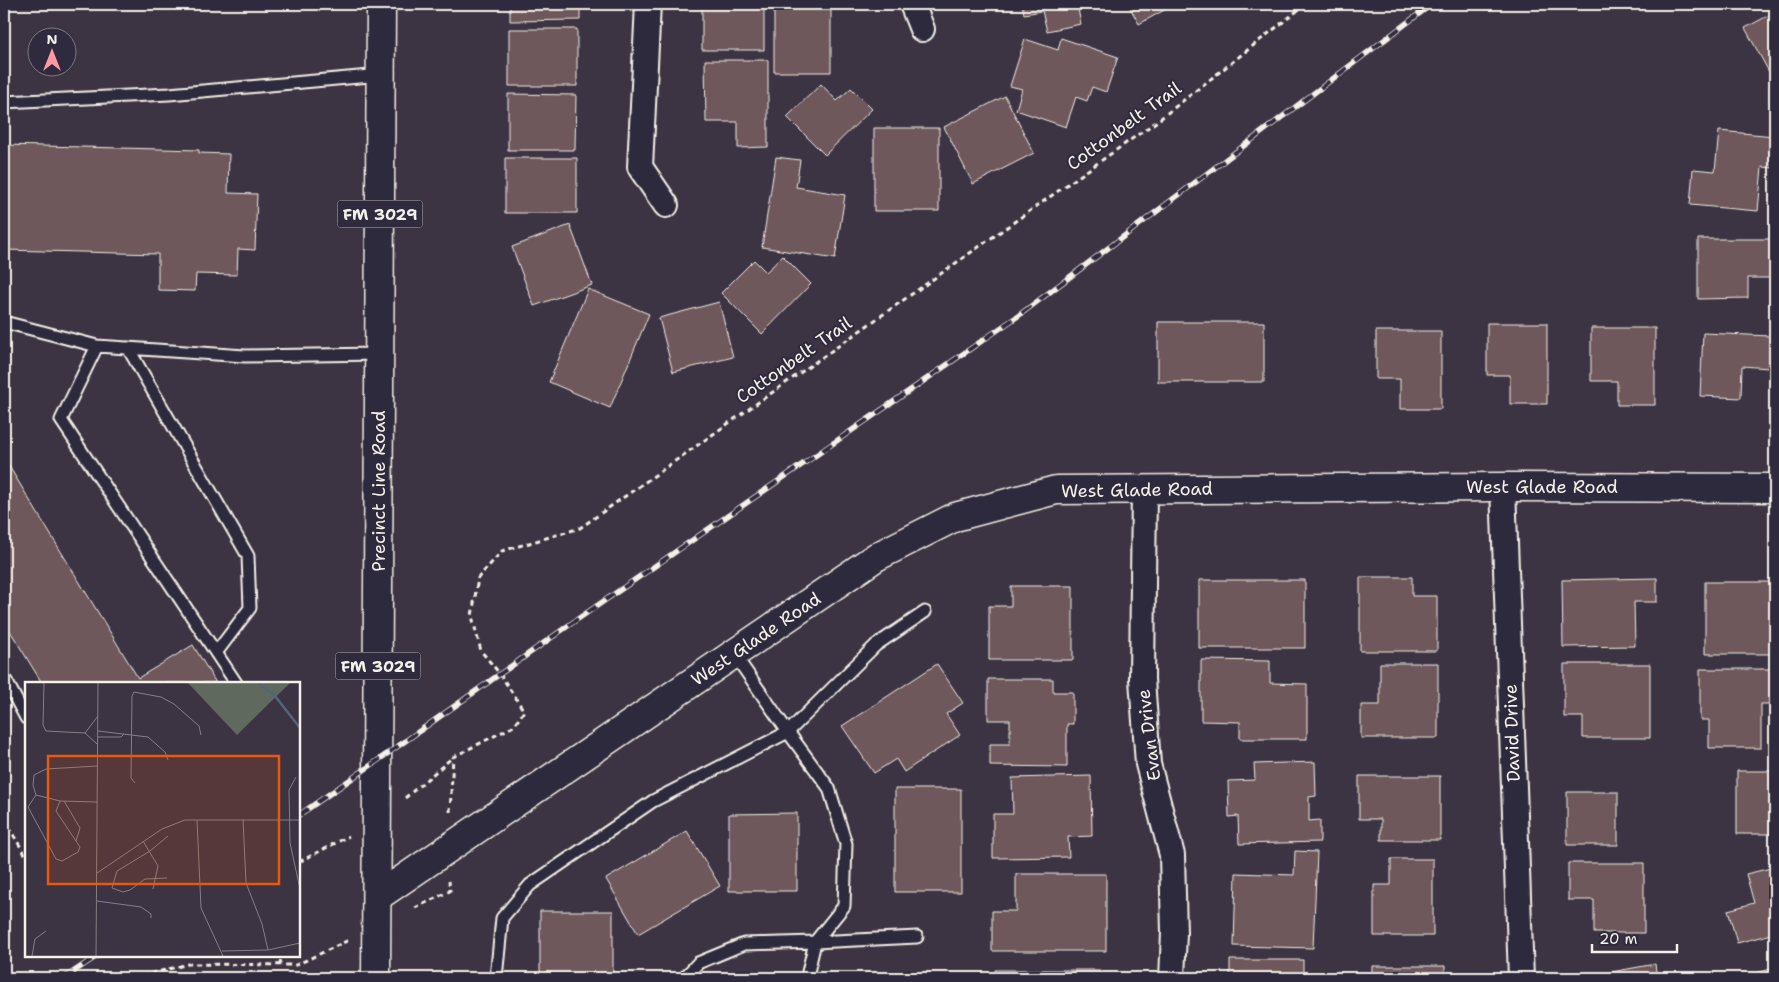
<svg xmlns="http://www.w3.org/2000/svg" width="1779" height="982" font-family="'Shantell Sans',sans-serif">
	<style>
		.building { fill: #6e595b; stroke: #f4f1e8 }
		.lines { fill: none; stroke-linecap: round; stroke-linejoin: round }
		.service-casing { stroke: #f4f1e8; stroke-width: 15 }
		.minor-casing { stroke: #f4f1e8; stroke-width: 28 }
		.secondary-casing { stroke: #f4f1e8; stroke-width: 31 }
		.primary-casing { stroke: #f4f1e8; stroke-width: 31 }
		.path { stroke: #f4f1e8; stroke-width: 3; stroke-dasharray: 5 4; stroke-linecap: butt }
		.service { stroke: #2f2a3d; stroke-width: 11 }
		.minor { stroke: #2f2a3d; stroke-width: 24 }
		.secondary { stroke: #2f2a3d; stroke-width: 28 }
		.primary { stroke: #2f2a3d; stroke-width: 28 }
		.rail-casing { stroke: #f4f1e8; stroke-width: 5.5 }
		.rail { stroke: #2f2a3d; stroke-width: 4; stroke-dasharray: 11; stroke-linecap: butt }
		.labels { text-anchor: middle; stroke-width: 4; stroke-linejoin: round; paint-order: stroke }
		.shield { fill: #2f2a3d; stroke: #b9b5b5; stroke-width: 1 }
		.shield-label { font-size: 16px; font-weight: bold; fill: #f4f1e8 }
		.street-label { font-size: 18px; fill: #f4f1e8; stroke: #2f2a3d }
		.inset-river { fill: none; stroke: #52657d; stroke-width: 2.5 }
		.inset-road { fill: none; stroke: #867f85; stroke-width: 1 }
		.view { fill: #e8590c; fill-opacity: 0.15; stroke: #e8590c; stroke-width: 2.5 }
		.inset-edge { fill: none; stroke: #f4f1e8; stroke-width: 2.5 }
	</style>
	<rect width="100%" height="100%" fill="#3c3343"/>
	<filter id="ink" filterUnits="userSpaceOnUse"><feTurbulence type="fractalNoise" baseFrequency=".02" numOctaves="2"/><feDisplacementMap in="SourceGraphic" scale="10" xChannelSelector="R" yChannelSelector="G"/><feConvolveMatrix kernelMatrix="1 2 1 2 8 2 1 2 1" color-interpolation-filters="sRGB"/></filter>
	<g filter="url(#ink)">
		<path class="building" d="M510,4h70v16l-70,1z
			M702,4h62v46h-62z
			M774,4h57v68h-57z
			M1022,4h55l4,20 -34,7 -5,-20 -18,3z
			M1128,4h38l2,4 -29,16z
			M1775,12v68l-1,1 -29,-53z
			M509,29h68v57h-68z
			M1061,38l57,19 -12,35 -14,-5 -5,14 -11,-4 -10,30 -50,-17 6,-21 -12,-3 15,-47 33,11z
			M705,60h63v87l-30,1v-26h-32z
			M821,84l16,17 14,-13 21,21 -47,46 -38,-38z
			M508,94l68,1 -1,55h-67z
			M1005,96l29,57 -61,31 -29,-57z
			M874,128h65v83h-65z
			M1719,131l56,5v32l-13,-1 -4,44 -68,-6 3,-36 22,2z
			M4,145l195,5v3l30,1 -1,39 29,1 -2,56 -17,-1 -1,26 -41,-1 -1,17 -37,-1v-36l-154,-4z
			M776,157l24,3 -4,27 49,8 -10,64 -73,-12z
			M505,158h72v55h-72z
			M570,225l22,60 -58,21 -22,-59z
			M1698,239h77v39h-27v20l-50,1z
			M783,256l28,28 -49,50 -41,-41 33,-33 12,12z
			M588,289l61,25 -39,94 -61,-26z
			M719,302l14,55 -60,15 -14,-54z
			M1158,322h106v60h-106z
			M1487,323h60v81h-37v-29h-23z
			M1591,328h64v77h-38v-24h-26z
			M1376,331h65v78h-41v-30h-24z
			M1703,333l67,3 -1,32 -27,-2 -1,32 -41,-2z
			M4,458l134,220 55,-33 23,38h-174l-38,-62z
			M1360,577h52v19h25v55h-77z
			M1657,578v24h-23l1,44 -72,1 -1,-67z
			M1199,580h106v68h-106z
			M1705,582h70v72h-70z
			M1011,586h62v74h-84v-54h22z
			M1201,660l69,1v22l37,1v55h-67v-17l-39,-1z
			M1380,663h58v75h-77v-33h19z
			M937,664l26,39 -17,11 14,21 -56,37 -8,-13 -22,14 -32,-47z
			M1564,664h86v74h-67v-21h-19z
			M1700,669h75v35h-14v44h-52v-28h-9z
			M988,679h65v13h20v32h-6v43l-77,-1v-22h20v-24h-22z
			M1315,762l1,34 -7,1v24l11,-1v22l-81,2 -1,-28 -9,1 -1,-36 27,-1 -1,-16z
			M1737,771h38v63h-38z
			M1091,776l1,60 -24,1 1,20 -76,1v-44h20l-1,-36z
			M1359,776h81v64h-59v-21h-22z
			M895,789h66v103h-66z
			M1567,792h51v53h-51z
			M797,813v78h-68v-77z
			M687,831l33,55 -82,48 -32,-55z
			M1295,851l22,1 -4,96 -79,-2 2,-73 58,2z
			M1391,859h42v77h-59v-51h17z
			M1568,863h76v70h-50v-33h-26z
			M1775,867v66l-38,10 -9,-33 26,-7 -8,-29z
			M1016,874h90v77h-114v-40h24z
			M540,911h73v65h-9v2h-64z
			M1230,960h73v18h-73z
			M1655,964l2,14h-78z
			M1372,966h73v12h-73z
			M1775,968v10h-39z
			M995,970h105v8h-105z"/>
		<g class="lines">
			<defs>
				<path id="service" d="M4,102l165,-8 212,-19
					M4,322l93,24 148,10 134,-2
					M97,346l-36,74 175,263
					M128,348l120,208 2,52 -34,45
					M734,654l54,78 41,56 17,56 -2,62 -29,36 -7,30v6
					M4,677l22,41
					M496,978l6,-60 28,-33 123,-84 135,-69 88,-87 49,-33
					M684,978l14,-15 46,-19 71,-2 102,-5"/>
				<path id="minor" d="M648,4l-8,163 26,38
					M912,4l10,25
					M1503,487l18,491
					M1144,489l-2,190 6,85 24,91 2,78 -2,45"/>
				<path id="secondary" d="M377,897l499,-340 79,-40 101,-27 447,-3 272,1"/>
				<path id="primary" d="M376,978l5,-974"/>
			</defs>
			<use href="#service" class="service-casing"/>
			<use href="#minor" class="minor-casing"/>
			<use href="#secondary" class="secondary-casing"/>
			<use href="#primary" class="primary-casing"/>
			<path class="path" d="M405,798l48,-41 61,-31 10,-15 -24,-37 -19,-23 -9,-35 6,-38 24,-27 78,-23 576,-406 150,-118
				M450,812l3,-55
				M4,819l22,37
				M299,862l50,-26
				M415,908l35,-17 -1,-10
				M280,965l1,-9
				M134,978l54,-14 108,1 53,-25"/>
			<use href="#service" class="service"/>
			<use href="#minor" class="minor"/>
			<use href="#secondary" class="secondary"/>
			<use href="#primary" class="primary"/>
			<defs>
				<path id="rail" d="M299,815l78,-54 195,-138 446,-307 414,-312
					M64,978l33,-22"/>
			</defs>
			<use href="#rail" class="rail-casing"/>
			<use href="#rail" class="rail"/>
		</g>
	</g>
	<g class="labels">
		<g class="shield">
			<rect x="337.5" y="200.5" width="85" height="27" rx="4"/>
			<rect x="335.5" y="652.5" width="85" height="27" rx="4"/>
		</g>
		<g class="shield-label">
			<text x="380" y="220">FM 3029</text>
			<text x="378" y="672">FM 3029</text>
		</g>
		<g class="street-label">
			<text transform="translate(1124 126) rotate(-36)" y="6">Cottonbelt Trail</text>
			<text transform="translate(794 360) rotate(-35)" y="6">Cottonbelt Trail</text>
			<text x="1542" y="493">West Glade Road</text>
			<text transform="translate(1137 490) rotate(-1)" y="6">West Glade Road</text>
			<text transform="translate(379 491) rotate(-90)" y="6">Precinct Line Road</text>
			<text transform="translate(756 639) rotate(-34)" y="6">West Glade Road</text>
			<text transform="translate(1512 733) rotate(-92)" y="6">David Drive</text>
			<text transform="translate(1149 735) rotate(-97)" y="6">Evan Drive</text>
		</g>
	</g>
	<g transform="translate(25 682)">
		<rect width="275" height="275" fill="#3c3343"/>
		<path d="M163,1h102l-53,52z" fill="#60695d"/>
		<path class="inset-river" d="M233,1l17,13 25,32"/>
		<path class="inset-road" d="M19,1l-1,42 3,6 39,2 12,11M73,49l50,6 17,15 3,8M60,51l13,-17M73,55h23l3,-3M271,95l-7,13 1,53 10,46M110,101l-4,-5 1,-82 2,-4 27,5 13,7 25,22 2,9M11,113l-8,12 28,52 6,2 16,-9 2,-5 -24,-36 4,-10M39,119l16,27 -4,13M72,120l-37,-1 -24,-6 -3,-10 1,-10 12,-6 51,-3M218,137l3,64 16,41 6,26M172,138l4,88 22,48M118,159l15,25 -5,23M72,191l65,-44 23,-9h115M142,196l-22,1 -15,11 -7,2 -11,-4 5,-17 33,-20 18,-15M72,219l44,6 10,7v4M197,269l46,-1 32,-7M7,274l3,-17 11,-8M71,274l2,-273"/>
		<path class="view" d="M23,74h231v128h-231z"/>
		<rect width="275" height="275" class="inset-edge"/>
	</g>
	<rect width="1779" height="982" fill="none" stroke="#2f2a3d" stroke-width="20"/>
	<rect x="10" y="10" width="1759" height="962" fill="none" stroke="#f4f1e8" stroke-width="2" filter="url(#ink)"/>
	<g transform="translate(52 52)"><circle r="24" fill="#2f2a3d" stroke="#7e7a81"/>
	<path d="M0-4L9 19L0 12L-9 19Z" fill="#ff9aa2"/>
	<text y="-8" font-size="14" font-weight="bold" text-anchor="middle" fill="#f4f1e8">N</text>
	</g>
	<path d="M1592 944v8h85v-8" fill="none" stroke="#f4f1e8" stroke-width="2.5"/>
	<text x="1599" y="944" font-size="15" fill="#f4f1e8" stroke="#2f2a3d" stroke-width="4" paint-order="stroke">20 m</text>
</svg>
